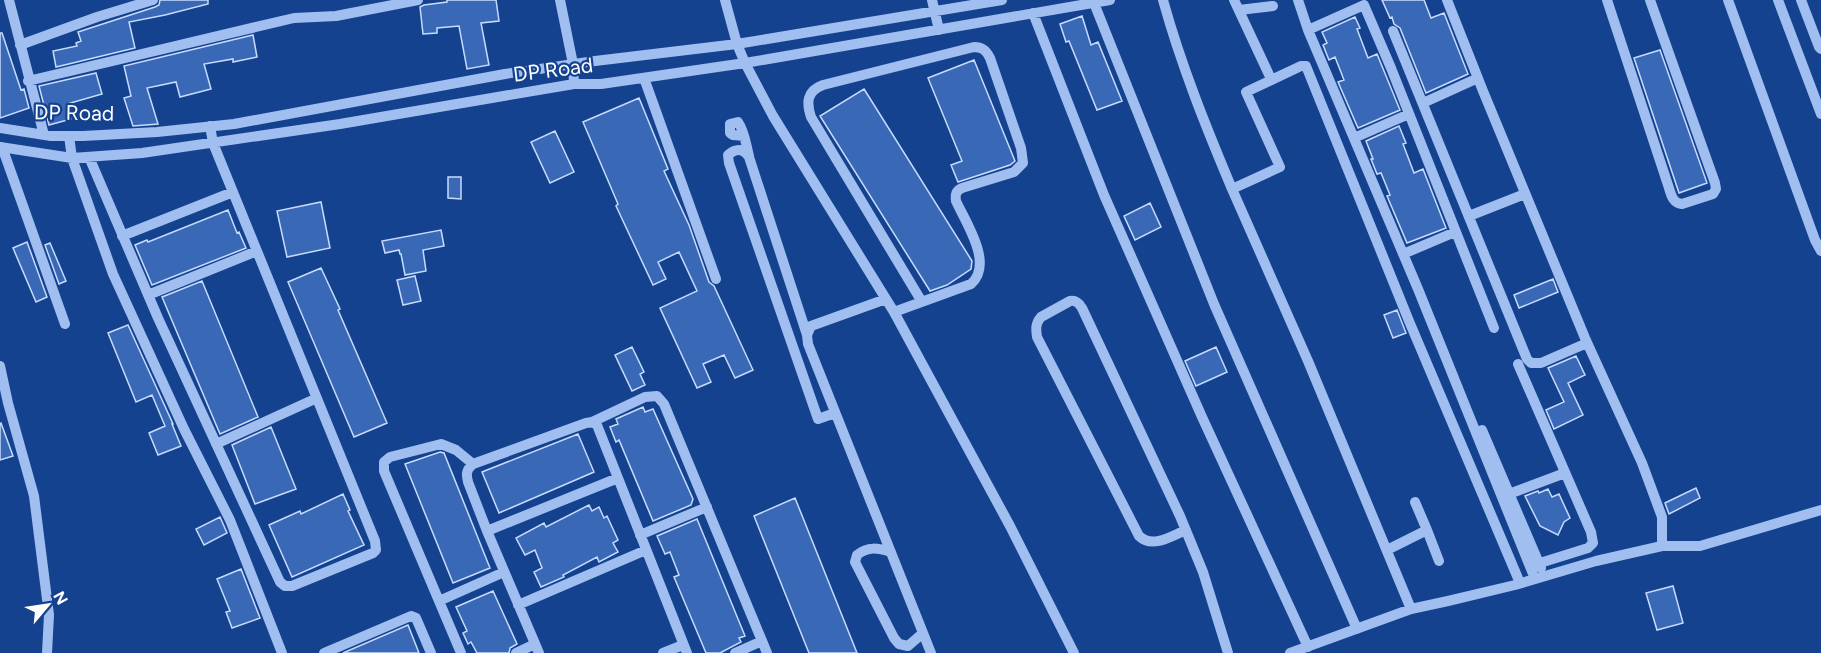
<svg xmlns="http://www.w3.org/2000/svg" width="1821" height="653" font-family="Figtree,sans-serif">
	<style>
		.building { fill: #3968b6; stroke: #c7dbfc; stroke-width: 1.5 }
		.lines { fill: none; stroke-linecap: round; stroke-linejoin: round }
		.minor { stroke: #a0bff0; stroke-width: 10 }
		.labels { text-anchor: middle; stroke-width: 4.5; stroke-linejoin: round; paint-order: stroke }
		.street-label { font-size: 21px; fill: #fff; stroke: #15428f }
	</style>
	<rect width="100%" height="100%" fill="#15428f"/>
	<path class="building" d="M160,0h48v4l-43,11 -36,7 6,26 -79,19 -3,-16 24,-5 -1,-3 5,-2 -3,-9 77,-25 4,-2z
		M447,0h49l3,21 -18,2 8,42 -22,4 -8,-43 -22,2v5l-14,1 -3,-27 4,-2 23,-3z
		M1382,0h42l7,18 13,-5 24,61 -42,19 -26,-65 -6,-4 -2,-7 -2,1z
		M1082,16l9,29 7,-3 24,59 -25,9 -28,-69 -3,1 -6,-18z
		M1355,17l5,11 -3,1 11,29 9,-4 23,56 -42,18 -20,-46 6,-2 -9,-23 -6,3 -6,-15 4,-2 -5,-11z
		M0,33h2l19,57 3,-1 5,19 -29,10z
		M253,35l4,22 -24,5v-3l-29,5 7,25 -31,8 -4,-15 -29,6 11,36 -25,2 -9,-28 7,-2 -7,-30z
		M1660,50l47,133 -28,10 -45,-135z
		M974,60l41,101 -5,4 -52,17 -7,-17 11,-4 -34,-83z
		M96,73l6,21 -35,10 4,15 -22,6 -10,-39z
		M864,89l108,172 -1,8 -24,16 -17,6 -110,-175z
		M639,98l29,71 -4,2 25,54 20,57 5,4 39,84 -18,8 -11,-23 -21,9 8,18 -14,6 -37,-80 37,-17 -18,-39 -21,10 8,17 -13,6 -37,-79 2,-2 -35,-82z
		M1399,126l7,17 -3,1 11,29 9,-4 23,59 -39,15 -20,-47 3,-1 -9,-22 -4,1 -6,-15h2l-7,-18z
		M555,131l19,41 -24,11 -19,-41z
		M448,177h13v22l-13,-1z
		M321,202l9,46 -43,9 -10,-46z
		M1150,203l11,24 -26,13 -11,-24z
		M228,210l9,23 2,-1 7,16 -94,37 -17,-40 12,-5 1,2z
		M441,230l3,16 -21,4 3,21 -21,4 -4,-21h-1l-1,-4 -14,3 -3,-12z
		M27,242l20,55 -11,5 -23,-54z
		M50,243l16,38 -7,3 -14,-39z
		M321,268l19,41 -2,1 49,113 -33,14 -66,-155z
		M415,276l6,25 -18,4 -6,-25z
		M1553,279l5,13 -39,16 -5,-13z
		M202,281l56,136 -38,17 -58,-137z
		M1397,310l9,23 -13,5 -9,-23z
		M128,325l45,99h-1l9,22 -23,9 -9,-22 16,-7 -13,-31 -16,7 -28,-69z
		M632,347l12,25 -4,2 5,11 -13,6 -17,-36z
		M1216,347l11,25 -31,14 -11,-25z
		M1576,356l9,19 -17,8 15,32 -29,14 -8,-19 18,-8 -16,-34z
		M643,407l2,5 8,-3 40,90 -2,6 -38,16 -34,-81 -3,2 -6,-15 8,-3 -2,-5z
		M1,423l12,33 -13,4v-36z
		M271,427l25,62 -41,15 -23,-59z
		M578,434l16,38 -95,41 -17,-41z
		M440,452l4,1 46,115 -37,15 -48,-119z
		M1696,488l4,10 -31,16 -4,-11z
		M1548,489l4,8 7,-3 11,24 -6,4 -6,13 -18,-9 -15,-30 13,-5 1,2z
		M343,494l7,16 -2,1 16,34 -72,32 -23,-52 31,-14 1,3z
		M795,498l62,155h-48l-55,-137z
		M589,505l3,6 7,-4 5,11 3,-2 11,24 -5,3 5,9 -19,10 -2,-5 -34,18 1,2 -23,10 -7,-15 8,-4 -7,-18 -10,5 -9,-17 28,-15 2,4z
		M220,517l7,16 -23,12 -8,-16z
		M697,519l48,117 -6,2 2,4 -21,11h-14l-32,-76 5,-2 -9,-23 -5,2 -8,-18z
		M241,569l19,49 -28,10 -6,-16 4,-1 -13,-32z
		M1673,586l10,37 -26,7 -11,-37z
		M493,591l24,53 -7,4 -1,5h-32l-6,-11 -3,2 -5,-11 4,-2 -11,-24z
		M408,625l11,28h-76z"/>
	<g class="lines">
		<path class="minor" d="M9,0l35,135
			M560,0l13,64 1,20
			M725,0l12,44 8,19 28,53 121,196 116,214 64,127
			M932,0l7,30
			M1163,0c18,65 43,127 69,189
			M1234,0l37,79
			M1298,0l10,30 110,259 117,290
			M1447,0l36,91 102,247 57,125 20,54v29
			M1607,0l61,185c3,9 4,18 14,19l31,-10 3,-5 -1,-6 -65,-183
			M1728,0l87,240 6,11
			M1778,0l43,114
			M1801,0l18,47 2,2
			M1094,3l120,301 143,325
			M1239,10l34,-4
			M1033,13l71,182 98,222 106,230
			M1308,30l56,-25 27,63 103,260
			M1393,31l134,328 4,4h10l46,-20
			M20,45l77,-28 56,-17
			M644,78l72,201
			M28,81l266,-63 42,-2 82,-16
			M1423,103l55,-25
			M0,128l51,8h32l74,-4 77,-8 271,-50 90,-13 142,-17 265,-44
			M69,136l3,22 41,116 71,155 46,91 52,133
			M744,136l-11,-1 -3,-2v-9l8,-2c7,10 8,23 11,34
			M1354,138l55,-24
			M0,147l72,11 70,-5 198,-29 234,-40h27l144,-21 365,-63
			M2,147l63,177
			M89,157l69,161 122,264 5,4h7l81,-33 3,-3 -1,-9 -162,-398 -3,-17
			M1469,216l56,-22
			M122,236l111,-44
			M1403,254l52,-22
			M148,295l109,-44
			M886,299l-75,27 -4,9 1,9 123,309
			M894,312l77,-28c23,-20 -5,-61 -15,-83 -1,-7 0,-10 6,-13l52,-16 9,-9 -2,-15 -31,-90c-4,-8 -8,-11 -16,-11l-151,38c-16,6 -17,17 -12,32l111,185
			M807,335l-58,-178c-6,-9 -13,-9 -21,-2l1,8 89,256 17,-6
			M1518,364l73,168 2,11 -5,5 -48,15
			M0,366l8,37 26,93 15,119 -2,38
			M592,422l53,-25 12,-1 7,8 103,249
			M1482,430l59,138
			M216,444l101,-46
			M1509,494l56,-21
			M1186,530c-15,6 -33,19 -47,6l-102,-199c-1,-8 -2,-13 4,-20l29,-16c6,-1 9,2 12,7l98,208 23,56 25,81
			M1427,530l12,31
			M487,531l-19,-49c-2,-8 -2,-12 5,-18l113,-41 6,-1 5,3 21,53
			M640,535l67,-28
			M1387,550l40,-20 -12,-28
			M891,552c-13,-4 -23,-6 -34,3l-2,7 39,76 5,6 9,2 15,-13
			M439,601l65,-29
			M518,605l128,-55
			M1411,609l-103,-248 -76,-172 48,-22 -34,-75 55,-26h5l103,255 111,262
			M324,653l87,-37 5,2 15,35
			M461,653l-77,-182v-9l6,-5 51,-13 15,6 17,14
			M516,653l19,-9
			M539,653l-52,-122 131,-53 69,175
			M663,653l20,-8
			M735,653l27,-12
			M1290,653l121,-44 37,-8 67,-16 81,-24 66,-15h38l121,-36"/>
	</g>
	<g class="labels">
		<g class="street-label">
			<text transform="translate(553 70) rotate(-7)" y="7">DP Road</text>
			<text transform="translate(74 113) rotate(1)" y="7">DP Road</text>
		</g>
	</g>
	<g transform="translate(48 605) rotate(61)" stroke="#15428f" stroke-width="4.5" paint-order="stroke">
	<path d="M0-4.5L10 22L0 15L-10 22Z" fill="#ffffff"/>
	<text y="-9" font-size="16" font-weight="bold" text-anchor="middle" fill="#ffffff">N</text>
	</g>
</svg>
